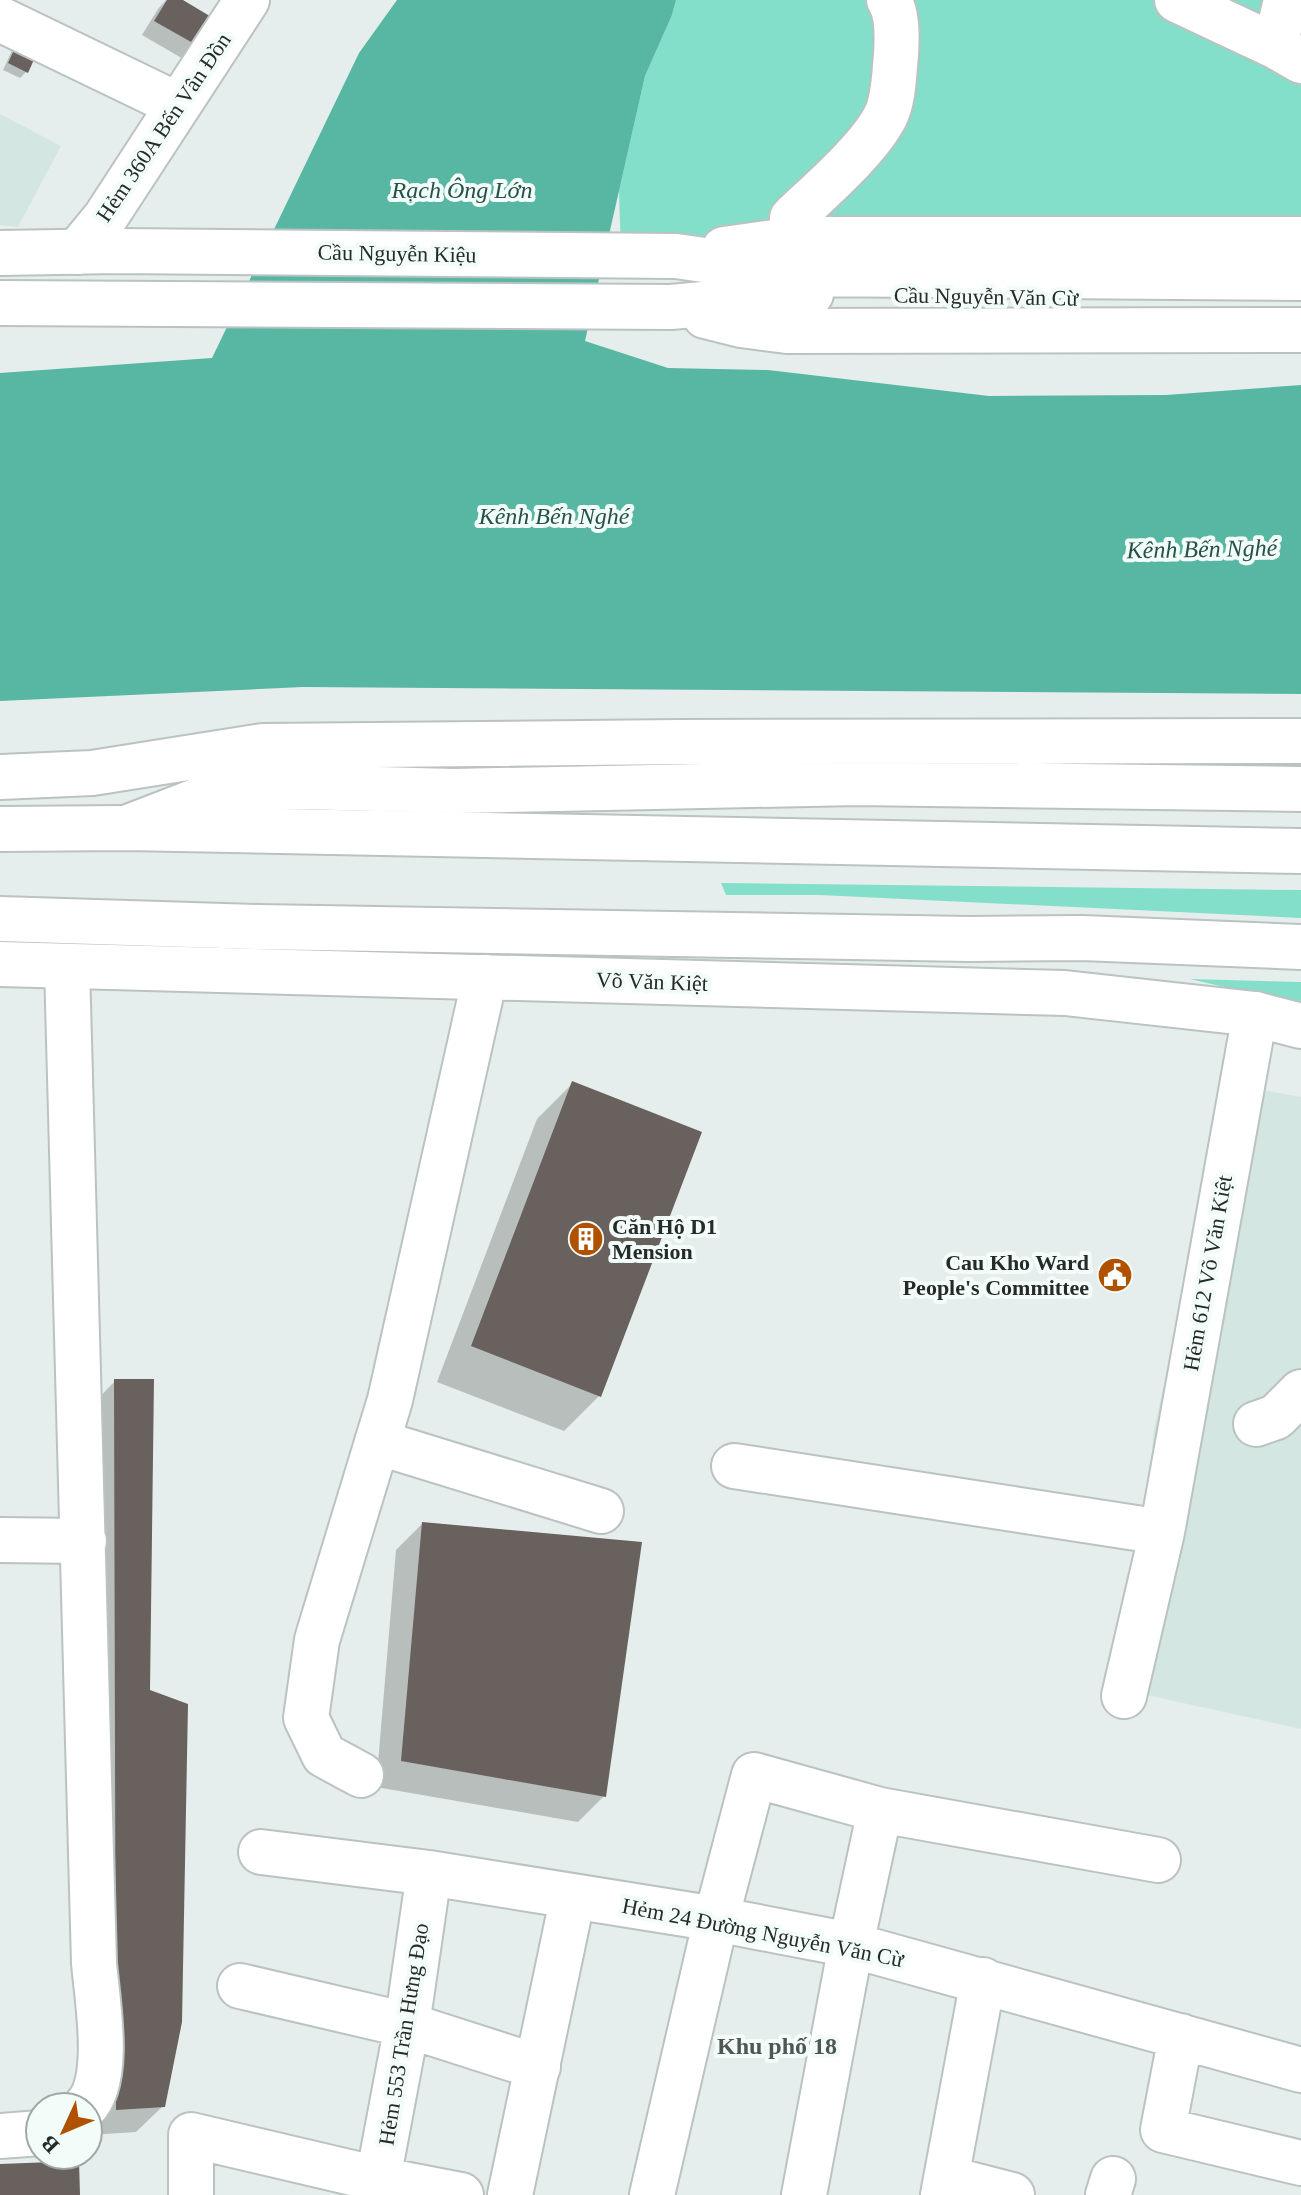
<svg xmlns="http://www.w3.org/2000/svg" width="1301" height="2195" font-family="'Times New Roman',serif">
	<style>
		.built { fill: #d3e6e1 }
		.green { fill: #83dfca }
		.water { fill: #57b7a3 }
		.shadow { fill: #0003 }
		.building { fill: #68615d }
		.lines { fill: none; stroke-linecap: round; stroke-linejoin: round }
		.minor-casing { stroke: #bac3c1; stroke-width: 48 }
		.major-casing { stroke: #bac3c1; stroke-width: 48 }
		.highway-casing { stroke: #bac3c1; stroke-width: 48 }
		.minor { stroke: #fff; stroke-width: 44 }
		.major { stroke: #fff; stroke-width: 44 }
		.highway { stroke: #fff; stroke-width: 44 }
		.labels { text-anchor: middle; stroke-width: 8; stroke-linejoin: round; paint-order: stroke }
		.street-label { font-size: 22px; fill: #262a29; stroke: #f2fcf9 }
		.poi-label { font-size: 22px; font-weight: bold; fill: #262a29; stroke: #f2fcf9; text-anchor: start }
		.water-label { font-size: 24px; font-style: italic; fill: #275148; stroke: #f2fcf9 }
		.neighbourhood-label { font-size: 24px; font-weight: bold; fill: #4f5755; stroke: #f2fcf9 }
	</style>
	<rect width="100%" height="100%" fill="#e5eeec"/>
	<path class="built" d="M0,114l61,32 -43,81 -18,-2z
		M1231,1084l70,13v632l-159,-35 11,-260z"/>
	<path class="green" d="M676,0h603l22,61v162l-625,33h-55l-2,-66 26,-114 27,-61z
		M721,883l580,7v28l-481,-23h-94z
		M1190,979l111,3v19l-30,-3z"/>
	<path class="water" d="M397,0h279l-4,15 -27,61 -60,265 83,27 100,2 221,26 177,-1 135,-10v309l-998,-7 -303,14v-328l212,-15 147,-305z"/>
	<path class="shadow" d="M166,0h13l27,50 -14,14 -50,-29 16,-26z
		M15,44l24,1 -13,27 -6,6 -17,-8z
		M572,1084l27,312 -35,35 -127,-49 100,-263z
		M115,1381l48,725 -27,26 -46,3 -1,-727z
		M422,1524l182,272 -26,26 -202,-35 20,-237z"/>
	<path class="building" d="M167,0h16l40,24 -16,27 -53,-30z
		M21,35l20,9 -13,29 -20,-10z
		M572,1081l130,51 -101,265 -130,-51z
		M114,1379h40l-4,311 38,14 -6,318 -17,85 -49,3z
		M422,1522l220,20 -36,255 -205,-36z
		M79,2161l1,34h-80v-31z"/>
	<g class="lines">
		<defs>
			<path id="minor" d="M1177,0l98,46 26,15
				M0,19l178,86
				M1275,46l11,-46
				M792,218c28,-27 76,-68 93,-101 9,-17 9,-43 11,-62 1,-16 2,-41 -7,-55
				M77,252l28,-34 142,-218
				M67,966l27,997c3,36 18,117 -9,144
				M1256,1424l20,-7 25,-25
				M377,1442l224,69
				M734,1466l428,66
				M0,1540l84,1
				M1124,1696l38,-164 93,-518
				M361,1775l-37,-20 -18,-37 11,-78 73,-240 95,-423
				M261,1852l168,21 287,46 135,26 450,125
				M240,1986l167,39 131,42
				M1181,2036l-18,94 138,33
				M0,2136l40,-3
				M946,2178l66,17
				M191,2195v-60l187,44 83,16
				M378,2195v-16l29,-154 22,-152
				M510,2195l63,-299
				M652,2195l64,-276 38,-144 126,35 278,50
				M804,2195l47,-250 29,-135
				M943,2195l40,-215
				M1108,2195l5,-16"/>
			<path id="major" d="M724,249l73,-10h504
				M0,253l118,-2 558,5 124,18 501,4
				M0,303l671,4 140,-13
				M705,316l36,9 46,6 514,-1
				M0,777l92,-4 171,-27 417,-4 621,-1
				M126,828l101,-39 76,-2 150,4 404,-8 444,6
				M0,964l1065,29 190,21 46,12"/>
			<path id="highway" d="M0,829l126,-1 1175,23
				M0,919l259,8 710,12 113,-1 219,9"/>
		</defs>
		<use href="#minor" class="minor-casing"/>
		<use href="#major" class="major-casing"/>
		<use href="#highway" class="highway-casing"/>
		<use href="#minor" class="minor"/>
		<use href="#major" class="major"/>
		<use href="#highway" class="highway"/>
	</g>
	<defs>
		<symbol id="building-disc" viewBox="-11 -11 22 22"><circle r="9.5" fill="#b05100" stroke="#f2fcf9"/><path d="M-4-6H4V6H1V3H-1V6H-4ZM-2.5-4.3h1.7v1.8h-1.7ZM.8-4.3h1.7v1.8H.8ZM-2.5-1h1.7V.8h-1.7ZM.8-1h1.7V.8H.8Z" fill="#fff"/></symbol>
		<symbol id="civic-disc" viewBox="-11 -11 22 22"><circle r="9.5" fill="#b05100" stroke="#f2fcf9"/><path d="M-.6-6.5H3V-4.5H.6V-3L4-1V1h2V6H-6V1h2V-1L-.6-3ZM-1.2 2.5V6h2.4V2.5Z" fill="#fff"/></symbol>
	</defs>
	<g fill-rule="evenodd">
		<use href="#building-disc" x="566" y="1219" width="40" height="40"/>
		<use href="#civic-disc" x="1095" y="1255" width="40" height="40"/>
	</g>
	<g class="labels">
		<g class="street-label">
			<text transform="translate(163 127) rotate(-56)" y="8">Hẻm 360A Bến Vân Đồn</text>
			<text transform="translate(397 253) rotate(1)" y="8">Cầu Nguyễn Kiệu</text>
			<text transform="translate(986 296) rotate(1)" y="8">Cầu Nguyễn Văn Cừ</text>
			<text transform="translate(652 981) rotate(2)" y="8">Võ Văn Kiệt</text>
			<text transform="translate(1207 1273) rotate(-80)" y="8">Hẻm 612 Võ Văn Kiệt</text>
			<text transform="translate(763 1932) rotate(11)" y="8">Hẻm 24 Đường Nguyễn Văn Cừ</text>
			<text transform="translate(403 2034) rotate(-81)" y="8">Hẻm 553 Trần Hưng Đạo</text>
		</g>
		<g class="poi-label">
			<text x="612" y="1234">Căn Hộ D1<tspan x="612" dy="25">Mension</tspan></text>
			<text x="1089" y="1270" text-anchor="end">Cau Kho Ward<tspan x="1089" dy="25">People's Committee</tspan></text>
		</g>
		<g class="water-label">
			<text x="462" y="198">Rạch Ông Lớn</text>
			<text x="554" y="524">Kênh Bến Nghé</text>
			<text transform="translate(1202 549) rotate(-1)" y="8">Kênh Bến Nghé</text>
		</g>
		<g class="neighbourhood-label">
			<text x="777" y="2054">Khu phố 18</text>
		</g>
	</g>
	<g transform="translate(64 2131) rotate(226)"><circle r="38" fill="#f2fcf9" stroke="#a0a8a6" stroke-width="2"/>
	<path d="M0-6L14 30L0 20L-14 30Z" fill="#b05100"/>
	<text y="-12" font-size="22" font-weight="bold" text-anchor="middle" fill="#262a29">B</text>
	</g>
</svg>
